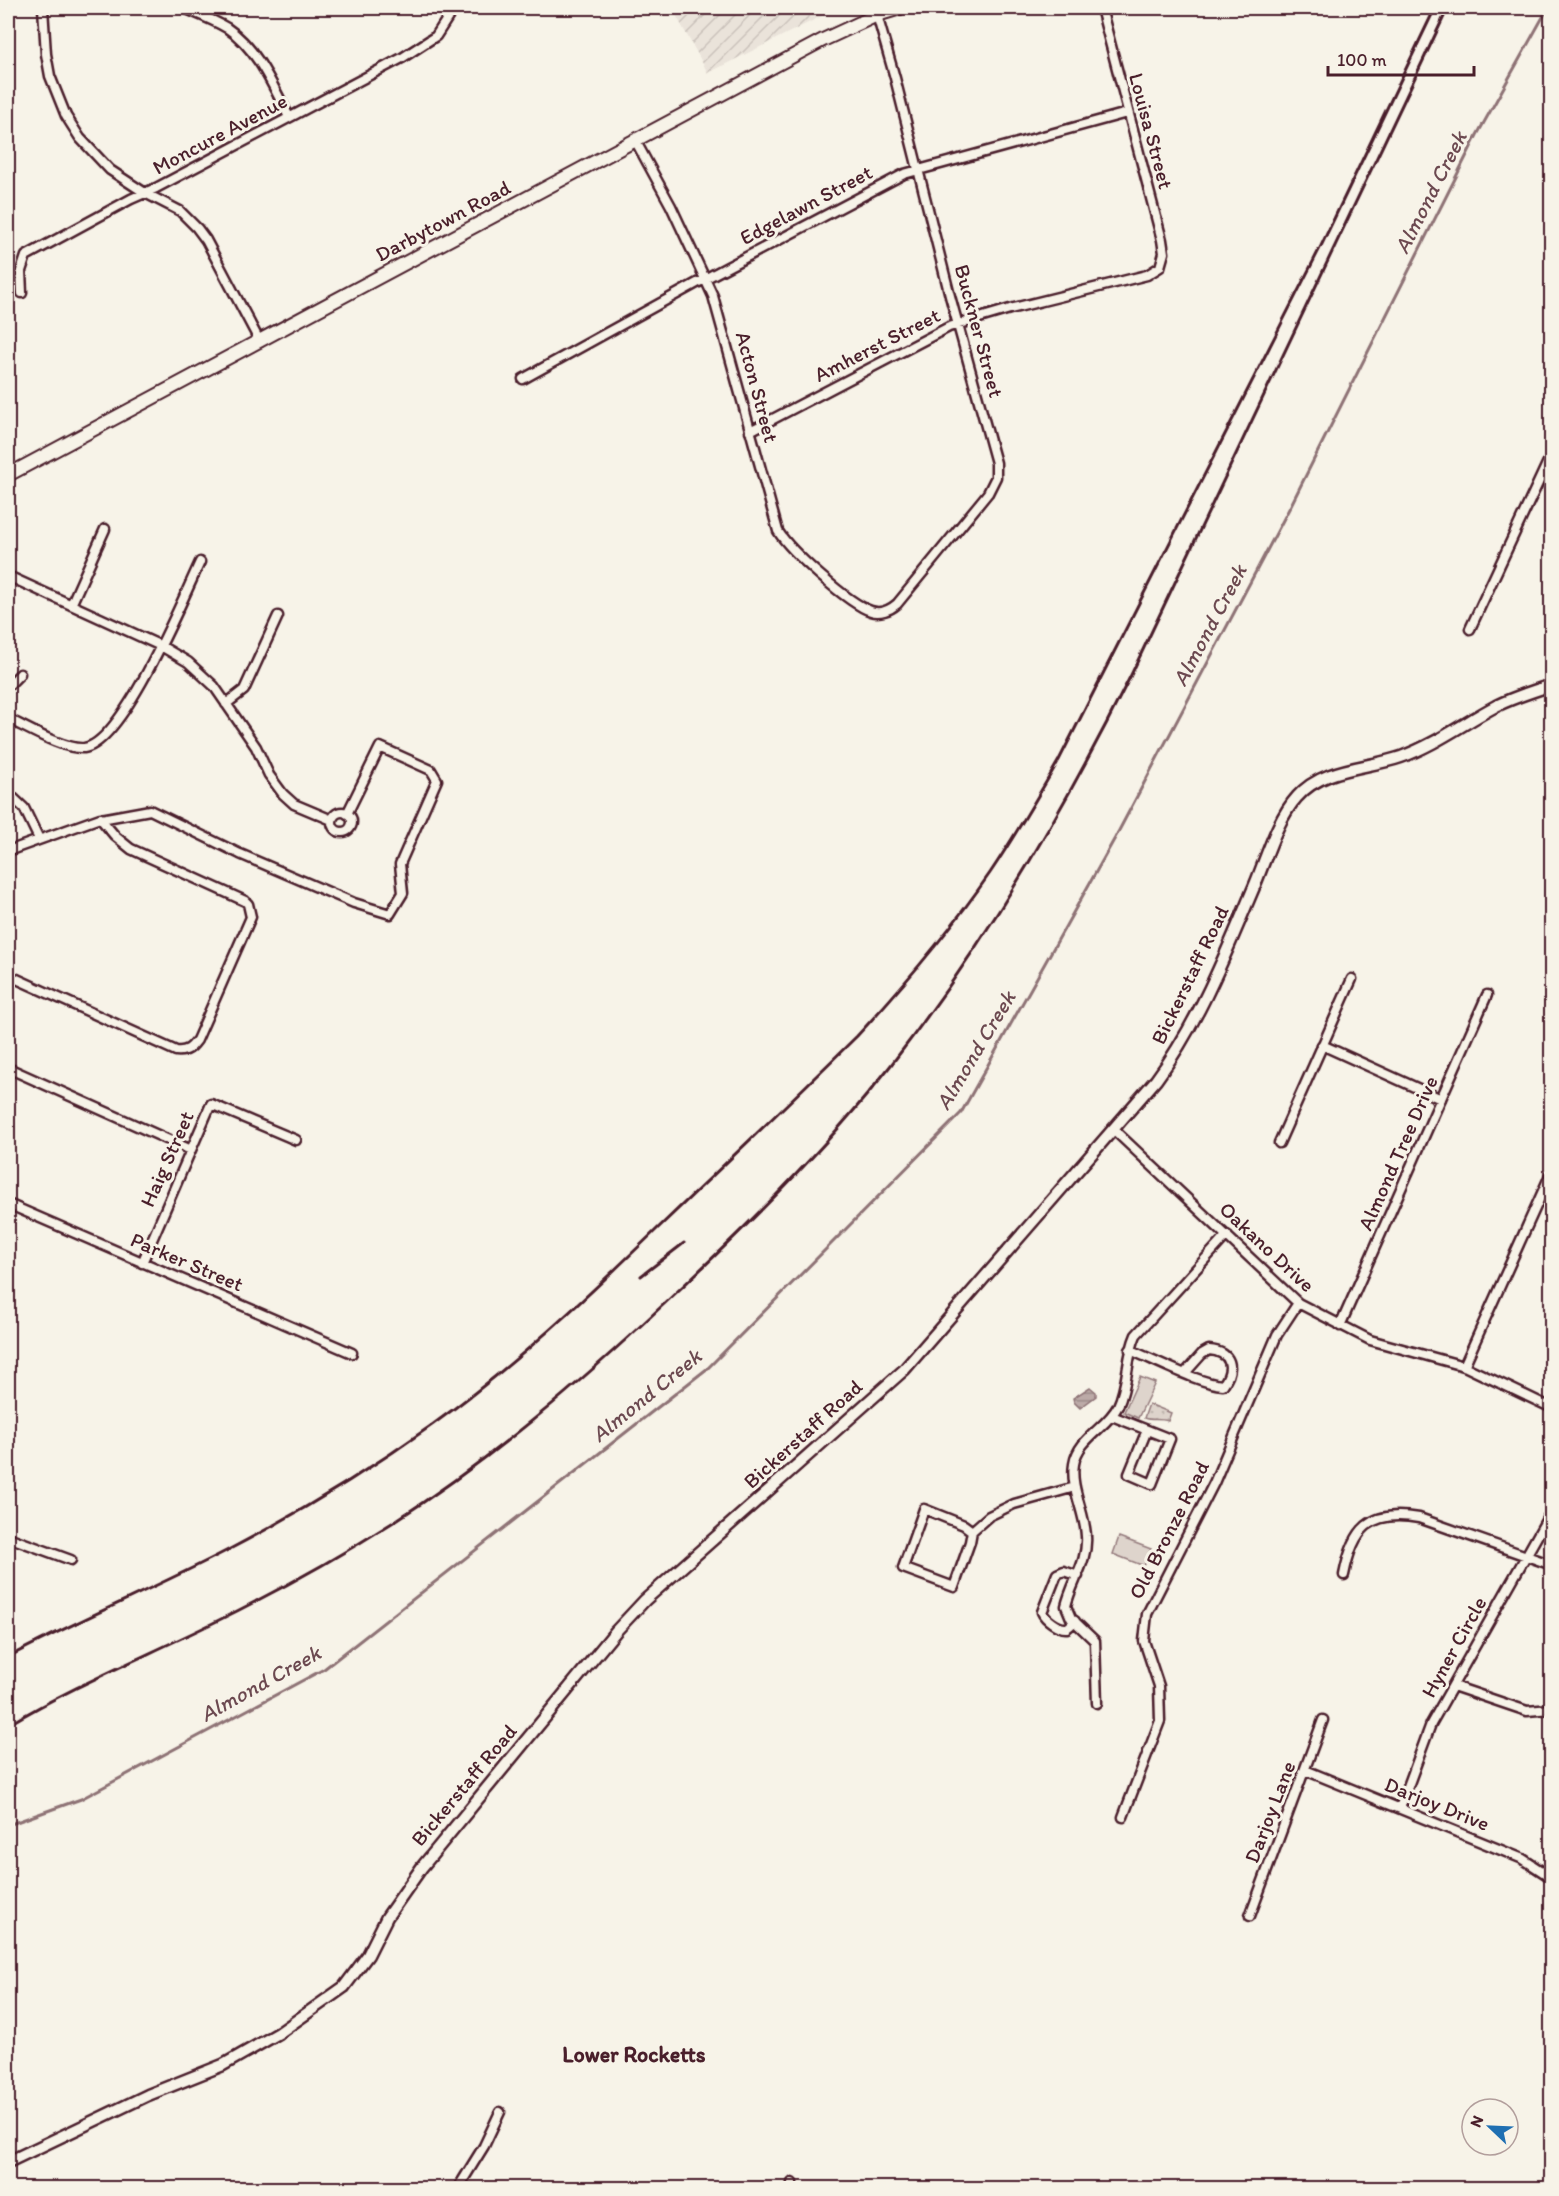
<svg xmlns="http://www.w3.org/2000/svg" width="1559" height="2196" font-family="Itim,sans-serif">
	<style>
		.industrial { fill: url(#industrial-furrows) }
		.green { fill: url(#green-dots); stroke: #947a7c; stroke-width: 1.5 }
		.pitch { fill: #ded4cc; stroke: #947a7c; stroke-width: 1.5 }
		.water { fill: url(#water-rules); stroke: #8e7275; stroke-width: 1.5 }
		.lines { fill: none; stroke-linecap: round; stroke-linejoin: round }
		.stream { stroke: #8e7275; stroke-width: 3 }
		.minor-casing { stroke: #4a1f2b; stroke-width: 13 }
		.tertiary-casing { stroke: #4a1f2b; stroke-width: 15 }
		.secondary-casing { stroke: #4a1f2b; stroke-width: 16 }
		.minor { stroke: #f7f3e8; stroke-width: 8 }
		.tertiary { stroke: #f7f3e8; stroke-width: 10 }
		.secondary { stroke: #f7f3e8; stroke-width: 12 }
		.rail { stroke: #4a1f2b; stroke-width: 3 }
		.labels { text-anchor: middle; stroke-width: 6; stroke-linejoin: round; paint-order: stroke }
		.street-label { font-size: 21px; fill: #4a1f2b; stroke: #f7f3e8 }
		.water-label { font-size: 22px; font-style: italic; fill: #6c4950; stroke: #f7f3e8 }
		.neighbourhood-label { font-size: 22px; font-weight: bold; fill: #4a1f2b; stroke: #f7f3e8 }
	</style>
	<defs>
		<pattern id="industrial-furrows" width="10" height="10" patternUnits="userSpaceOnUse" patternTransform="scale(1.5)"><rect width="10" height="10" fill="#eae3da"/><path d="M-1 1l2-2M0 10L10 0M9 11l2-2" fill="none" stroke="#cac2bb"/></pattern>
		<pattern id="green-dots" width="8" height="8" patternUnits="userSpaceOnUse" patternTransform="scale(1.5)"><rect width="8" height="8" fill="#ded4cc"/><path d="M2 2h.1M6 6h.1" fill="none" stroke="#c0b6af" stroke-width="1.8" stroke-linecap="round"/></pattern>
		<pattern id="water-rules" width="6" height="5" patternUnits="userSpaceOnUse" patternTransform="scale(1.5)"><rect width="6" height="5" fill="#bcaaa7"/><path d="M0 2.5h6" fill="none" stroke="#9b8a88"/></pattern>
	</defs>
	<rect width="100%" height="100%" fill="#f7f3e8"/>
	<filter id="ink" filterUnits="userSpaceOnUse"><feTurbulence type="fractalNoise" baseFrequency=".0167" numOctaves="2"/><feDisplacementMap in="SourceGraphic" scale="12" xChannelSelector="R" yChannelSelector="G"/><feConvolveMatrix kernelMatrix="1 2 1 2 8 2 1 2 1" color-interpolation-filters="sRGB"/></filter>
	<g filter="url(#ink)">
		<path class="industrial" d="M672,8h178l-24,6 -118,59z"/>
		<path class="green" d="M1149,1404l22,9 -3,8c-9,-3 -16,0 -24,-3z"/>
		<path class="pitch" d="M1140,1377l15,6 -17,35 -14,-6z
			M1119,1537l32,12 -7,17 -31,-12z"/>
		<path class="water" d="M1090,1387l6,5v4l-16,12 -6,-6 -1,-4z"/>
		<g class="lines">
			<path class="stream" d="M8,1825l73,-26 243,-130 384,-301 253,-255 154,-275 176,-333 186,-370 71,-127"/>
			<defs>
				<path id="minor" d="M43,8l3,46 4,22 16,40 14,22 30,32 35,23 35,18 17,17 9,12 54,102
					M184,8c14,6 30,12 43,20 30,20 46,58 62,89
					M635,140l36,66 42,90 65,235c12,20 71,73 93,80 9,3 19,-1 26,-7l91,-111 8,-16v-14l-46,-167 -55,-218 -18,-63
					M22,293l-1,-22 5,-15 105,-57 25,-11 246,-130 34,-22 18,-28
					M523,379l174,-96 207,-109 223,-61
					M750,431l199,-104 61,-18 137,-34 13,-8 4,-14 -2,-13 -61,-232
					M8,576l153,70 27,16 26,24 42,61 13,28 14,19 11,10 38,16
					M71,605l34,-76
					M1470,629l82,-176
					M8,686l12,-12
					M226,704l18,-14 34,-74
					M8,719c18,8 56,31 76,29 39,-5 99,-150 116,-186
					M8,793l16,15 15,31
					M332 822a10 10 0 1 1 20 0a10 10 0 1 1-20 0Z
					M101,819l49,-9 90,44 114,49 36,11 13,-21 -3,-29 37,-84 -6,-10 -51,-23 -33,67
					M8,851l92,-33 15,18 16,13 114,52 3,3 3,13 -54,123c-6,8 -10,12 -21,11l-168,-76
					M1322,1045l119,54
					M8,1068l183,82
					M1113,1129l185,174 72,37 94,26 88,42
					M1279,1143l73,-164
					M8,1204l344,149
					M142,1263l69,-159 85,36
					M1340,1326l147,-331
					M1130,1350c23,9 70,34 93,35 12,-17 9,-33 -14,-35l-7,4 -17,19
					M1464,1366l88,-195
					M1112,1416l58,23 -18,45 -23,-10 18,-44
					M972,1531l-8,-6 -40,-16 -21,59 51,19 16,-45 2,-11 17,-15 25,-12 61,-17
					M8,1537l63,23
					M1344,1575c9,-46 25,-66 75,-57l133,47
					M1075,1621c-2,2 -6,6 -8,7 -9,1 -22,-9 -25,-16l15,-38 7,-3 14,5
					M1453,1686l74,25 24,-2
					M1097,1703l-2,-62 -24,-23 -5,-12c6,-25 22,-44 20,-70 -1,-24 -16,-48 -12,-72 4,-26 33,-36 44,-58 11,-23 8,-49 18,-71l91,-100
					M1305,1770l218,89 29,19
					M1400,1808l31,-84 121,-214
					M1123,1817l37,-96 -1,-35 -15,-45 3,-27 67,-131 63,-148 21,-32
					M1250,1916l73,-196
					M458,2188l26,-42 16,-34
					M791,2188l1,-5"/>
				<path id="tertiary" d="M8,2162l140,-67 75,-30 56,-32 65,-46 24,-32 19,-38 35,-50 194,-236 29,-31 259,-230 252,-290c43,-58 70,-127 98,-193 12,-28 23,-68 43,-90 26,-30 69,-28 104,-40 34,-12 63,-34 95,-51 18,-9 37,-15 56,-21
					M1550,2188l2,-4"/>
				<path id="secondary" d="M8,475l815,-435 54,-25 23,-7"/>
			</defs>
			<use href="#minor" class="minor-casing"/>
			<use href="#tertiary" class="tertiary-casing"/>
			<use href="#secondary" class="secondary-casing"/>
			<use href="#minor" class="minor"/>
			<use href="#tertiary" class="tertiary"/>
			<use href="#secondary" class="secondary"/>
			<path class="rail" d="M641,1276l43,-33
				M8,1657c72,-38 147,-69 220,-107 71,-37 140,-79 204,-125 81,-58 154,-127 225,-196 67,-64 134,-128 200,-193 47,-51 93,-105 133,-163 25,-37 47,-75 69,-113l262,-514 114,-238
				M8,1725c65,-39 136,-68 205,-102 61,-30 121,-63 179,-100 98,-63 186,-138 271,-218 80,-75 160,-153 228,-240 94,-121 172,-253 240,-390l317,-667"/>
		</g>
	</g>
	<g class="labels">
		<g class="street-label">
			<text transform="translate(1151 131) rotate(75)" y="7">Louisa Street</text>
			<text transform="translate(220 134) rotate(-28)" y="7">Moncure Avenue</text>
			<text transform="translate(806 205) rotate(-28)" y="7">Edgelawn Street</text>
			<text transform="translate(443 221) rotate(-28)" y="7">Darbytown Road</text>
			<text transform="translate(979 331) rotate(75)" y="7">Buckner Street</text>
			<text transform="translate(877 345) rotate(-27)" y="7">Amherst Street</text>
			<text transform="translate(757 387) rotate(75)" y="7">Acton Street</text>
			<text transform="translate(1190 975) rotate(-64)" y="7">Bickerstaff Road</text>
			<text transform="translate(1398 1153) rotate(-66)" y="7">Almond Tree Drive</text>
			<text transform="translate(167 1159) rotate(-66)" y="7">Haig Street</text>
			<text transform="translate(1267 1247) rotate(43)" y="7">Oakano Drive</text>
			<text transform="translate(187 1262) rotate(23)" y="7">Parker Street</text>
			<text transform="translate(803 1434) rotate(-42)" y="7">Bickerstaff Road</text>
			<text transform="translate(1169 1530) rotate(-63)" y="7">Old Bronze Road</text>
			<text transform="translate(1454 1647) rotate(-61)" y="7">Hyner Circle</text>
			<text transform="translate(464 1785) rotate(-50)" y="7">Bickerstaff Road</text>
			<text transform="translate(1437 1804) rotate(22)" y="7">Darjoy Drive</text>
			<text transform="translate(1270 1812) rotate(-69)" y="7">Darjoy Lane</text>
		</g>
		<g class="water-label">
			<text transform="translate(1430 192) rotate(-63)" y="8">Almond Creek</text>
			<text transform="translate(1209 625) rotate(-62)" y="8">Almond Creek</text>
			<text transform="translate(975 1050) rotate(-59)" y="8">Almond Creek</text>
			<text transform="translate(646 1395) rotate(-39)" y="8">Almond Creek</text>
			<text transform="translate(260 1683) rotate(-29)" y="8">Almond Creek</text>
		</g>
		<g class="neighbourhood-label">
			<text x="634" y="2062">Lower Rocketts</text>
		</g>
	</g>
	<rect width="1559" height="2196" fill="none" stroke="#f7f3e8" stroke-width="30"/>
	<rect x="15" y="15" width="1529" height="2166" fill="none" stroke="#4a1f2b" stroke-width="2" filter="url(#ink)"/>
	<g transform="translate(1490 2127) rotate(293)"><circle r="28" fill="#f7f3e8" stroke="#b29e9c" stroke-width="1.5"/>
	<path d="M0-4.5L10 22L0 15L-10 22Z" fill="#1f6fb2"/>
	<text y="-9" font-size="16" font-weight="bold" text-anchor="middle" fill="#4a1f2b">N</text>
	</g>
	<path d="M1328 66v9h146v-9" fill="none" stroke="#4a1f2b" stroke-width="3"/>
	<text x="1337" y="66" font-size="18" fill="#4a1f2b" stroke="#f7f3e8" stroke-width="4.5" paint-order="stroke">100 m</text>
</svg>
